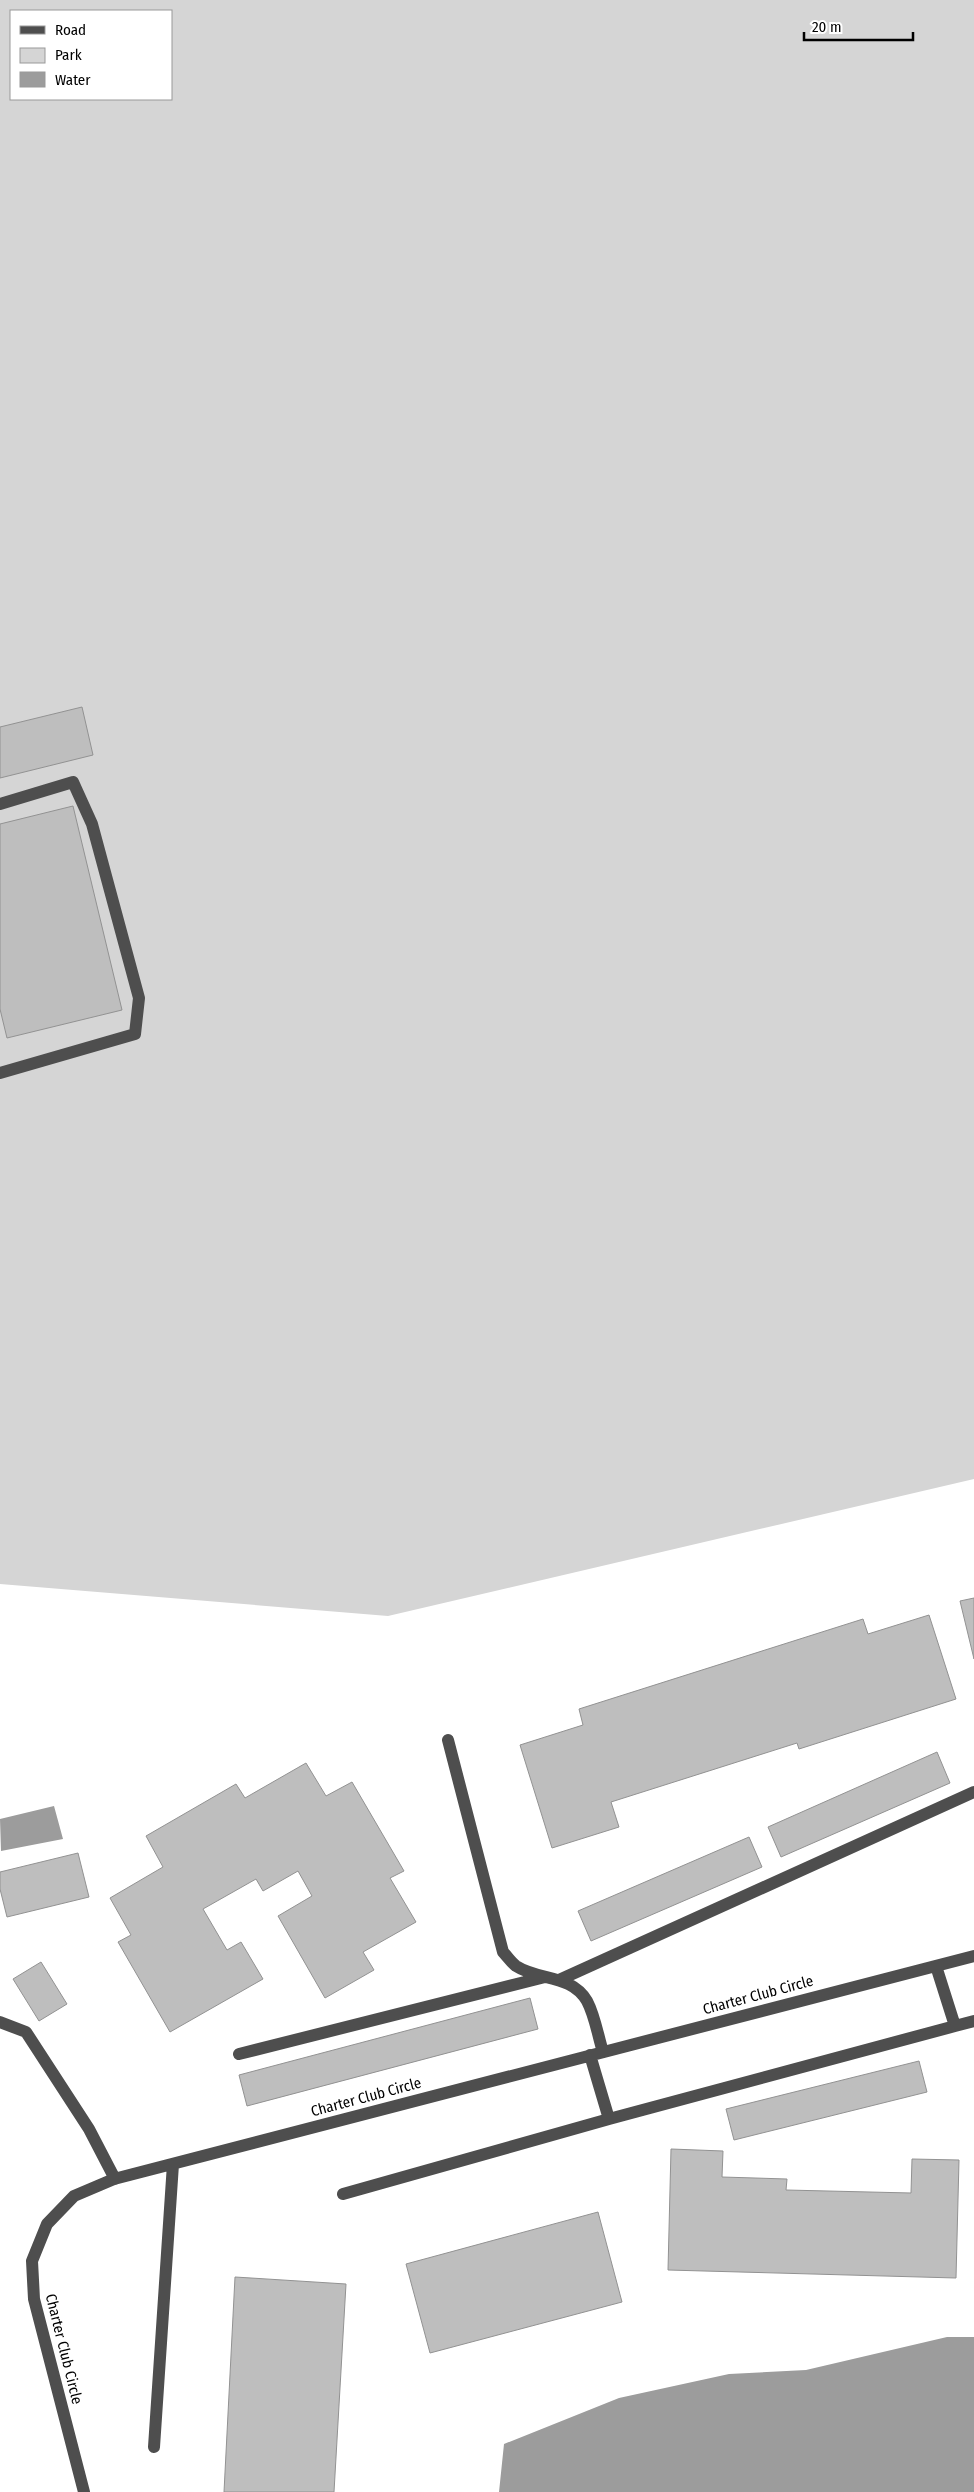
<svg xmlns="http://www.w3.org/2000/svg" width="974" height="2492" font-family="'Fira Sans Condensed',sans-serif">
	<style>
		.green { fill: #d5d5d5; fill-rule: evenodd }
		.water { fill: #9c9c9c }
		.building { fill: #bebebe; stroke: #929292 }
		.lines { fill: none; stroke-linecap: round; stroke-linejoin: round }
		.minor { stroke: #4e4e4e; stroke-width: 12 }
		.labels { text-anchor: middle; stroke-width: 4; stroke-linejoin: round; paint-order: stroke }
		.street-label { font-size: 15px; fill: #000; stroke: #fff }
	</style>
	<rect width="100%" height="100%" fill="#fff"/>
	<path class="green" d="M0,0h974v1479l-586,137 -388,-32zM11,11h160v88h-160z"/>
	<path class="water" d="M54,1806l9,33 -62,12 -1,-32z
		M947,2337h27v155h-475l5,-48 115,-46 110,-24 77,-4z"/>
	<path class="building" d="M82,707l11,48 -93,23v-51z
		M73,806l49,204 -115,28 -7,-29v-185z
		M974,1598v61l-14,-58z
		M929,1615l27,84 -157,50 -2,-6 -186,59 8,25 -67,21 -32,-103 63,-20 -4,-16 284,-90 5,15z
		M937,1752l13,31 -169,74 -13,-30z
		M306,1763l20,33 26,-14 52,89 -14,7 26,44 -53,30 11,18 -49,28 -47,-82 34,-20 -14,-25 -35,20 -7,-12 -53,30 24,41 14,-8 22,37 -93,53 -52,-90 13,-7 -21,-37 53,-31 -17,-31 90,-52 9,14z
		M749,1837l13,30 -171,74 -13,-30z
		M78,1853l11,44 -82,20 -7,-28v-17z
		M41,1962l26,42 -28,17 -26,-42z
		M530,1998l8,31 -291,77 -8,-31z
		M919,2061l8,31 -193,48 -8,-31z
		M671,2149l52,2 -1,26 65,2 -1,11 125,3 1,-34 47,1 -3,118 -288,-8z
		M598,2212l24,90 -192,51 -24,-89z
		M235,2277l111,7 -12,208h-110z"/>
	<g class="lines">
		<path class="minor" d="M0,804l73,-22 19,42 47,174 -4,36 -135,39
			M448,1740l55,212c4,4 8,10 13,14 23,15 55,8 71,35 8,15 11,35 16,51
			M559,1980l415,-188
			M0,2022l26,10 63,97 26,50
			M955,2026l19,-5
			M239,2054l306,-77
			M590,2055l19,64 346,-93 -19,-60
			M343,2194l266,-75
			M154,2447l19,-283
			M84,2492l-50,-193 -2,-38 15,-37 27,-28 40,-17 860,-223"/>
	</g>
	<g class="labels">
		<g class="street-label">
			<text transform="translate(758 1995) rotate(-15)" y="5">Charter Club Circle</text>
			<text transform="translate(366 2097) rotate(-15)" y="5">Charter Club Circle</text>
			<text transform="translate(64 2349) rotate(76)" y="5">Charter Club Circle</text>
		</g>
	</g>
	<rect x="10" y="10" width="162" height="90" fill="#ffffff" stroke="#999999"/>
	<rect x="20" y="26" width="25" height="8" fill="#4e4e4e" stroke="#999999"/>
	<text x="55" y="35" font-size="15" fill="#000000">Road</text>
	<rect x="20" y="48" width="25" height="15" fill="#d5d5d5" stroke="#999999"/>
	<text x="55" y="60" font-size="15" fill="#000000">Park</text>
	<rect x="20" y="72" width="25" height="15" fill="#9c9c9c" stroke="#999999"/>
	<text x="55" y="85" font-size="15" fill="#000000">Water</text>
	<path d="M804 32v8h109v-8" fill="none" stroke="#000000" stroke-width="2.5"/>
	<text x="812" y="32" font-size="15" fill="#000000" stroke="#ffffff" stroke-width="4" paint-order="stroke">20 m</text>
</svg>
